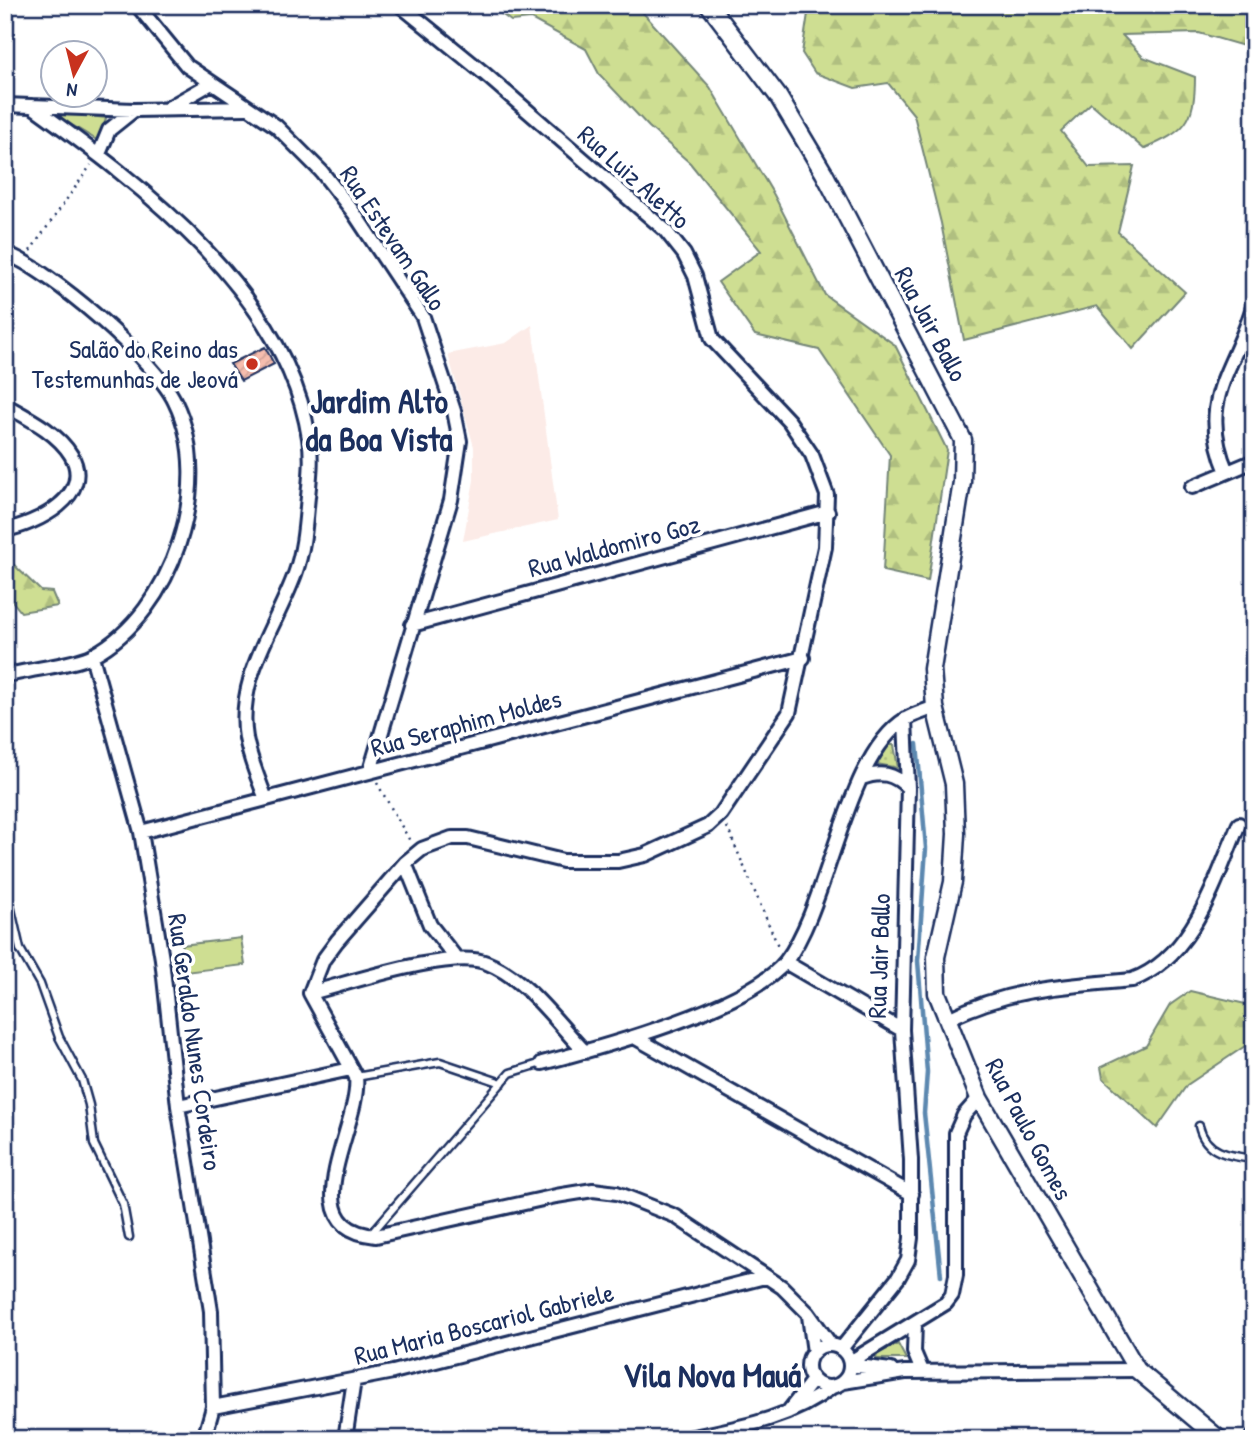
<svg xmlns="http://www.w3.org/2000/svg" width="1259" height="1444" font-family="'Patrick Hand',sans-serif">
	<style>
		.built { fill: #fcebe7 }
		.grass { fill: url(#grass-dots); stroke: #748678; stroke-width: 2 }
		.forest { fill: url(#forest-firs); stroke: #748678; stroke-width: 2 }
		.green { fill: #cede92; stroke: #748678; stroke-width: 2 }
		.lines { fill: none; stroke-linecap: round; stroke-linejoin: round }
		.stream { stroke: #5c88b0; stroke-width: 4.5 }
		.building { fill: url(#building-hatch); stroke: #1b2f5e; stroke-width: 2 }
		.lane-casing { stroke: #1b2f5e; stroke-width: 11 }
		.street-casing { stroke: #1b2f5e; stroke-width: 18 }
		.secondary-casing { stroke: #1b2f5e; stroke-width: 21 }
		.path { stroke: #1b2f5e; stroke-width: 2.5; stroke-dasharray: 2 5; stroke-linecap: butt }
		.lane { stroke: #fff; stroke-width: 6 }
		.street { stroke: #fff; stroke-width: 12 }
		.secondary { stroke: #fff; stroke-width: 16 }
		.poi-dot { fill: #c8321e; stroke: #fff; stroke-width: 2.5 }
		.labels { text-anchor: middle; stroke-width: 7; stroke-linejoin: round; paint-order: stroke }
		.street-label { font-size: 26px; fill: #1b2f5e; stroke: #fff }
		.poi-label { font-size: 26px; fill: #1b2f5e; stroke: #fff; text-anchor: end }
		.district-label { font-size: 33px; font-weight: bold; fill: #1b2f5e; stroke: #fff }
	</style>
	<defs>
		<pattern id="grass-dots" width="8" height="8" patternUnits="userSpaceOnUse" patternTransform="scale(1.75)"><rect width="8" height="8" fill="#cede92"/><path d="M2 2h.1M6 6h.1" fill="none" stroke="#b0bf80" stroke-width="1.8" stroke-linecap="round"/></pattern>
		<pattern id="forest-firs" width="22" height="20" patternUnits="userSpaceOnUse" patternTransform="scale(1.75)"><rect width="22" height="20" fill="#cede92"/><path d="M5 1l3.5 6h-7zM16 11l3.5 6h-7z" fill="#b0bf80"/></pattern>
		<pattern id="building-hatch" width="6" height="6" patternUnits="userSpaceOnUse" patternTransform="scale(1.75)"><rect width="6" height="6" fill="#f6bdae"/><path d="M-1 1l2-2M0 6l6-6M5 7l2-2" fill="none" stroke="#d2a398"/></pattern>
	</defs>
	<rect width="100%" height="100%" fill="#fff"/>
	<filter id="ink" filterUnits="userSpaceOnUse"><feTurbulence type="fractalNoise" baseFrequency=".0143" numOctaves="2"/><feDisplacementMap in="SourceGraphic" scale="14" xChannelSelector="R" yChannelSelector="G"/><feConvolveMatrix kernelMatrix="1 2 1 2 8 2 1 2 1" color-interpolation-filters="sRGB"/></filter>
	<g filter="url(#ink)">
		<path class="built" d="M532,325l26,195 -95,21 11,-61v-33l-26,-93 58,-11z"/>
		<path class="grass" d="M889,745h5l4,23 -21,-4z"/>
		<path class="forest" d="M489,5h147l74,82 64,108 51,100 70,50 52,105 -19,131 -45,-10 7,-116 -71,-105 -64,-15 -37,-53 43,-31 -71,-88 -41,-36 -50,-53 -13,-25 -55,-30 -20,2z
			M813,5h441v44l-55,-16 -77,2 21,22 52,20c0,46 -10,54 -51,72l-53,-46 -30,28 28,36 45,-1 -16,66 67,60 -52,57 -36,-43 -133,34 -23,-117 -27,-108 -26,-32 -33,5 -40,-15 -13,-20 7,-46z
			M5,561h5l31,30 11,1 6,14 -37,6 -16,-20z
			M1190,991l64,15v34l-67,45 -30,43 -54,-50 -2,-11 45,-21 24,-41z"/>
		<path class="green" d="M49,111l57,7 -6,24z
			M241,938l4,27 -60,7 -3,-27z
			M898,1344l8,15h-30l1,-5z"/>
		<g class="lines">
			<path class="stream" d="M917,744l9,104 -8,113 9,111 -3,41 17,163"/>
		</g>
		<path class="building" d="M265,347l9,17 -33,17 -11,-17z"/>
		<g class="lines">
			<defs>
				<path id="lane" d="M5,883l15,66 20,35 19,53 23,43 7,25 5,39 29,60 6,33
					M356,1077l84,-15 62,21
					M1199,1126c6,27 30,30 55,33
					M371,1234l139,-161 32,-10"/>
				<path id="street" d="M137,5l50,61 89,60 45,45 33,42 69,104 31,94 6,30 -9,59 -81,271
					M400,5l85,69 180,156 19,24 11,22 17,63 77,82 23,34 15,40 -2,52 -36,166 -68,101 -13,12 -63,29 -27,6h-55l-95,-23h-16l-30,11 -17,14 -68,78 -14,19 -13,33 46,84c6,47 -67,151 20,159l180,-40 37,-6 24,3 58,23 107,71 26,26 23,32
					M5,105l129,5 112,-2
					M32,106c110,79 255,188 277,332 4,23 0,46 -2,69 -2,23 -4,45 -12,67 -20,55 -59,103 -49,164 4,21 12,41 20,61
					M168,108l42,-24
					M99,154l10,-24 25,-20
					M5,253c43,15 151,108 170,149 40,82 -2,210 -82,253 -18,10 -64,14 -88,21
					M5,405c23,13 52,27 66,50 24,41 -35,69 -66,75
					M1227,472c-32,-74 10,-104 27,-169
					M1192,487l62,-26
					M412,625l416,-113
					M92,656l49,176 21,127 16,147 33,205 2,96 -9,32
					M862,778c18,-7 32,-5 46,10
					M141,832l662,-174
					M405,863l25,62 26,33
					M785,962l117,68
					M310,993c40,-10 143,-45 177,-30 40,16 69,59 98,89
					M948,1019c61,-31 117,-33 184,-39 62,-23 83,-100 107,-156
					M636,1038l276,156
					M542,1063c58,-15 208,-56 244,-102 44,-58 59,-205 120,-242 8,-5 20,-8 29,-12
					M178,1106l173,-37
					M809,1316l5,36
					M915,1323l-1,29 8,19
					M808 1366a21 21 0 1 1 42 0a21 21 0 1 1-42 0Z
					M841,1349l57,-71 10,-18 3,-22v-78l-9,-130 6,-242 -3,-69
					M850,1362l96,-59 6,-8 4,-20v-142l8,-18 15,-17
					M850,1365l41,5
					M843,1382l62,-10 232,-2
					M213,1407l180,-35 372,-95
					M788,1412l25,-32
					M345,1439l9,-59
					M684,1439c52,-11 105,-19 148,-52"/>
				<path id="secondary" d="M709,5l69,91 46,77 139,267 -1,42 -30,187 3,38 19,77 2,50 -3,48 -17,75 1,36 42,105 158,272 82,69
					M1254,1439v-1"/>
			</defs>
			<use href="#lane" class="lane-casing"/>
			<use href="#street" class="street-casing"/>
			<use href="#secondary" class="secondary-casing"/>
			<path class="path" d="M30,251l61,-86
				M377,783l33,58
				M727,827l51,119"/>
			<use href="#lane" class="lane"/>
			<use href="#street" class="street"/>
			<use href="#secondary" class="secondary"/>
		</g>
	</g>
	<circle class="poi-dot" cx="252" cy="364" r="7"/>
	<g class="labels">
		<g class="street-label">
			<text transform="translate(634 177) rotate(42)" y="9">Rua Luiz Aletto</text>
			<text transform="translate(393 238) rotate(56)" y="9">Rua Estevam Gallo</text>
			<text transform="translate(931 324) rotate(62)" y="9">Rua Jair Ballo</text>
			<text transform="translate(614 546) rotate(-15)" y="9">Rua Waldomiro Goz</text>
			<text transform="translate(466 723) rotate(-15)" y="9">Rua Seraphim Moldes</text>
			<text transform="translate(879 956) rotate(-88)" y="9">Rua Jair Ballo</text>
			<text transform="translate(195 1042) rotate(82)" y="9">Rua Geraldo Nunes Cordeiro</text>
			<text transform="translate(1029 1129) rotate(62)" y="9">Rua Paulo Gomes</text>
			<text transform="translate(484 1324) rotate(-14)" y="9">Rua Maria Boscariol Gabriele</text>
		</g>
		<g class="poi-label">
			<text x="238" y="358">Salão do Reino das<tspan x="238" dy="30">Testemunhas de Jeová</tspan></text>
		</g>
		<g class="district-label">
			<text x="379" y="413">Jardim Alto<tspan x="379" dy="38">da Boa Vista</tspan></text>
			<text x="712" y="1387">Vila Nova Mauá</text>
		</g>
	</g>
	<rect width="1259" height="1444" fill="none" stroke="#fff" stroke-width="28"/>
	<rect x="14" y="14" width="1231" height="1416" fill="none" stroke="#1b2f5e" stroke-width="2.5" filter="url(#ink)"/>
	<g transform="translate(74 74) rotate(187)"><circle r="33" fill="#ffffff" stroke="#a4acbf" stroke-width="2"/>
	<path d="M0-5L12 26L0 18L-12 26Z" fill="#c8321e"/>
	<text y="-10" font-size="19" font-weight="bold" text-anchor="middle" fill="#1b2f5e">N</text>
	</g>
</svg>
